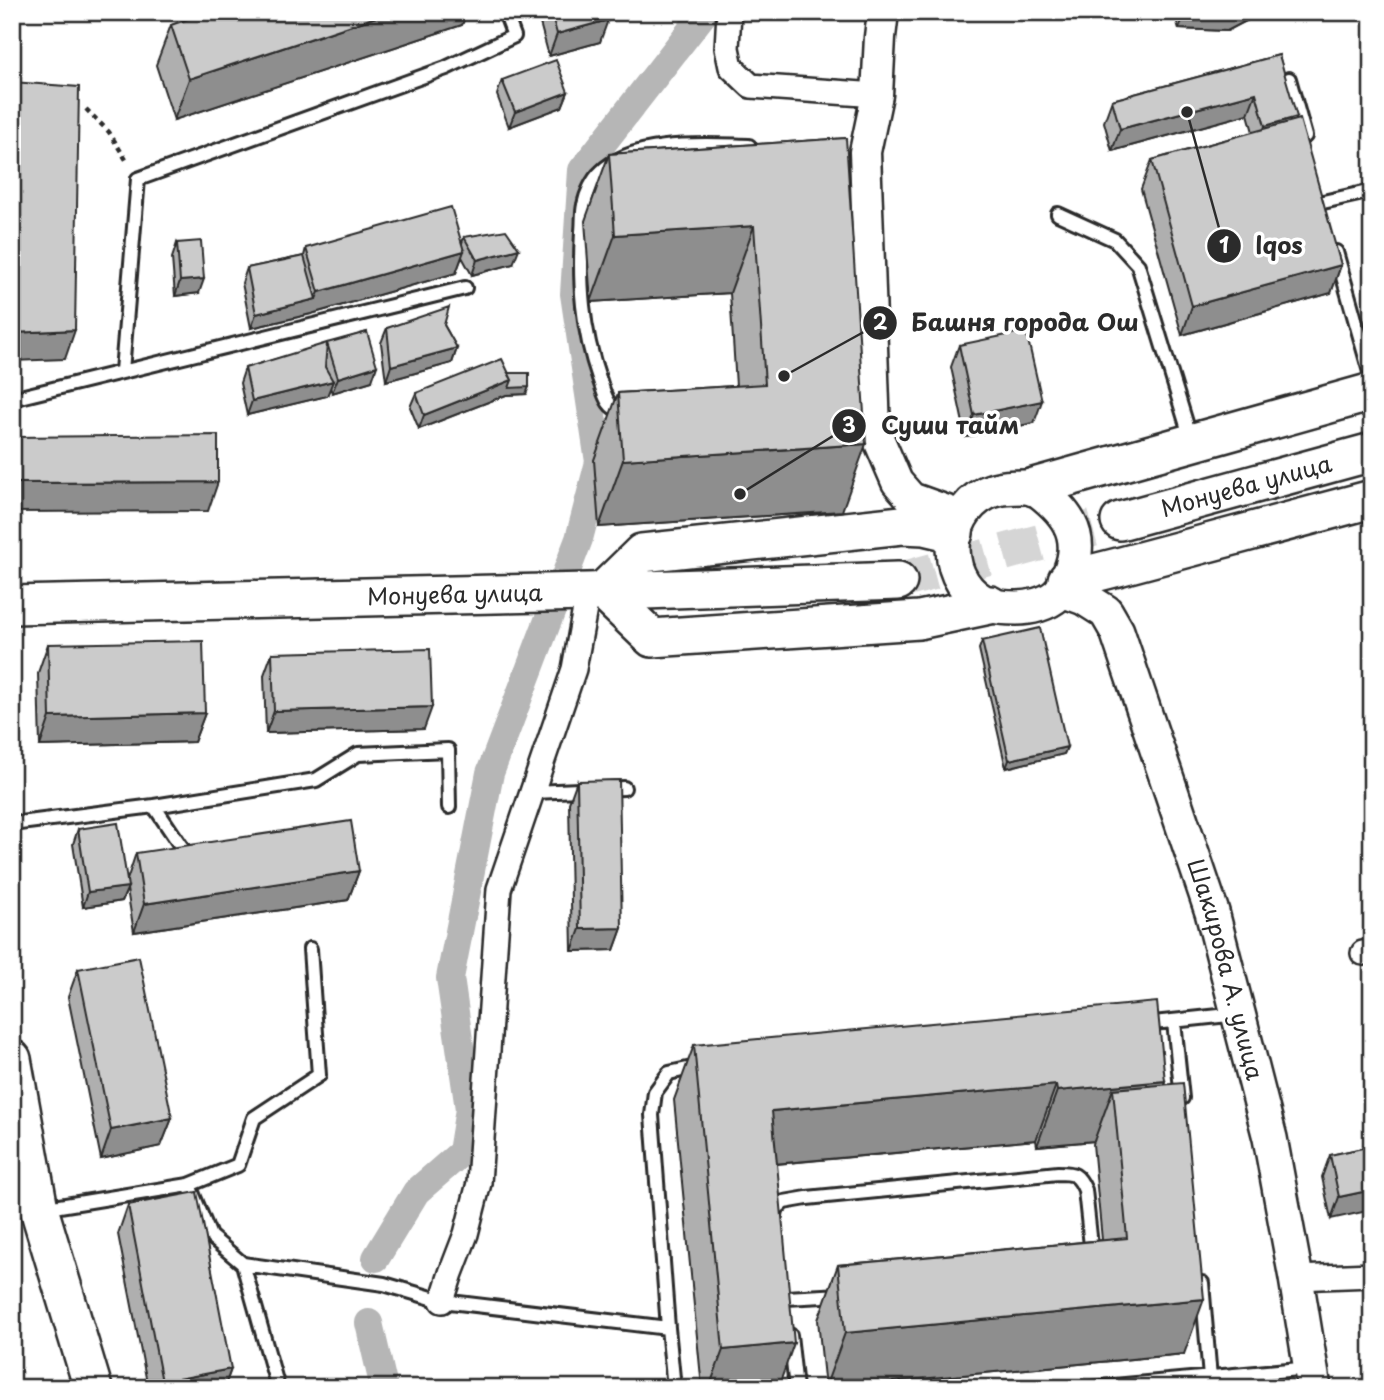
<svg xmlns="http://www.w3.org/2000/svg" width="1384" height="1400" font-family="'Playpen Sans',sans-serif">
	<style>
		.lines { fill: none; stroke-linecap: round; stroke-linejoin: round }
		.canal { stroke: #b6b6b6; stroke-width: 28 }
		.primary-tunnel { stroke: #d5d5d5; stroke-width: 37; stroke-dasharray: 37 18; stroke-linecap: butt }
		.service-casing { stroke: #2b2b2b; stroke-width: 18 }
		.minor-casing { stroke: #2b2b2b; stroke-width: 28 }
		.tertiary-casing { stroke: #2b2b2b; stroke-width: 35 }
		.secondary-casing { stroke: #2b2b2b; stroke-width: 38 }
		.primary-casing { stroke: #2b2b2b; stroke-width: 42 }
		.path { stroke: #2b2b2b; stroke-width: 4.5; stroke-dasharray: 5 5; stroke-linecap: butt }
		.service { stroke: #fff; stroke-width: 12 }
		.minor { stroke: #fff; stroke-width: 23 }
		.tertiary { stroke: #fff; stroke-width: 30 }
		.secondary { stroke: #fff; stroke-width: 33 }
		.primary { stroke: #fff; stroke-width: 37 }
		.wall { fill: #afafaf; stroke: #2b2b2b; stroke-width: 2 }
		.shaded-wall { fill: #8e8e8e; stroke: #2b2b2b; stroke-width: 2 }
		.building { fill: #cbcbcb; stroke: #2b2b2b; stroke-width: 2 }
		.labels { text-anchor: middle; stroke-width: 7; stroke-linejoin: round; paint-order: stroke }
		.street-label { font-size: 23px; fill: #2b2b2b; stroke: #fff }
		.leader { fill: none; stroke: #2b2b2b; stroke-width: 2.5 }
		.callout-dot { fill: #2b2b2b; stroke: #fff; stroke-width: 2.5 }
		.mark-label { font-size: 21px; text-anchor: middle; font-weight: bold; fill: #fff }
		.callout-label { font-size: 24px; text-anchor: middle; font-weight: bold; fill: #2b2b2b; stroke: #fff; stroke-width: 7; stroke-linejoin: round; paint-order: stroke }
	</style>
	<rect width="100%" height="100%" fill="#fff"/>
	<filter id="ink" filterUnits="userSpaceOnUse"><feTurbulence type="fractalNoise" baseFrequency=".0143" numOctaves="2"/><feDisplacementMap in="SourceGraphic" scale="14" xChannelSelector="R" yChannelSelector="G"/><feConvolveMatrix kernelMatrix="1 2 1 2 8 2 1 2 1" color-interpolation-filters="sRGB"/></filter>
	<g filter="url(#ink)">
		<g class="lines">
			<path class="canal" d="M376,1258l40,-66 46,-40 7,-43 -19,-131 40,-205 89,-234 20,-77 -25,-168 8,-124 123,-158
				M369,1323l15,65"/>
			<path class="primary-tunnel" d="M898,581l222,-60"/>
			<defs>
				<path id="service" d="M1289,79l16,57
					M1323,202l49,-11
					M1058,214l57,26 23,25 53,174
					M1336,252l36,127
					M122,371l16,-192 308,-111 68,-32 -9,-24
					M12,399l453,-111
					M626,415c-6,-3 -13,-6 -17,-12 -5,-7 -7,-17 -10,-25 -17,-49 -20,-95 -17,-147 1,-8 0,-18 2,-26 2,-11 9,-26 17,-33 32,-33 106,-27 148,-26
					M534,792l90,-4
					M154,806l35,52
					M12,824l142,-18 162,-26 42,-26 90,-4 1,57
					M1174,1022l8,76
					M1144,1024l94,-10
					M41,1209l148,-24
					M775,1216l1,-7 8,-7 23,-4 251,-25c16,0 20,1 27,17l7,65
					M243,1264l141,20 58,17 226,27 6,60
					M1202,1283l8,95
					M786,1298l56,-3
					M668,1328l-16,-213 3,-23 14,-19 32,-7
					M790,1335l6,53
					M278,1388l-35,-124 -33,-28 -21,-51 49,-20 16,-47 65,-43 -9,-126
					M1092,1388l218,-20"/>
				<path id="minor" d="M729,12l-2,36 4,19 20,19 126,9
					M1363,953l9,-1
					M1296,1278l76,-3
					M442,1301l9,-28 15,-39 13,-51 20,-294 75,-220 14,-77"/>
				<path id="tertiary" d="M883,12l-3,25 -3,58 -12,57 10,279 22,51 14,16 50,18"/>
				<g id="secondary">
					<path d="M1034,487c30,22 52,46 36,85 -4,9 -6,17 -13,23 -10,9 -27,13 -40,13 -9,0 -18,0 -27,-3 -48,-19 -49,-89 -4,-112 15,-7 32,-6 48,-6z"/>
					<path id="s1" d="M1062,590l22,8 22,14 11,19 95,281 58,226 26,140 18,110"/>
				</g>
				<g id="primary">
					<path d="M1034,487l338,-95"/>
					<path id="s2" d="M1120,521l252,-69"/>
					<path d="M1067,580l51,-13 254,-68"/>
					<path d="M603,591l49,47 267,-18 71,-15"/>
					<path d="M603,591l39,-38 260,-28 22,1 30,7"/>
					<path id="s3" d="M12,605l576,-13 310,-11"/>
					<path d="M12,1059l27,150 54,179"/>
				</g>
			</defs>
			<use href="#service" class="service-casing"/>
			<use href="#minor" class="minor-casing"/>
			<use href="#tertiary" class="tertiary-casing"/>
			<use href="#secondary" class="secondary-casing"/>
			<use href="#primary" class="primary-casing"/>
			<path class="path" d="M86,109l23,23 19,31"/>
			<use href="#service" class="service"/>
			<use href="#minor" class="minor"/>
			<use href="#tertiary" class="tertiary"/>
			<use href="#secondary" class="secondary"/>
			<use href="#primary" class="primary"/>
		</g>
		<path class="wall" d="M186,12h281l-5,13 -288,95 -18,-55 15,-40 16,-6z
			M537,12h69l-6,30 -51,14z
			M1174,12h89l-36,19 -48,-2z
			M1279,55l17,65 45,145 -10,28 -149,42 -41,-146 11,-29 101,-28 -5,-18 -136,37 -8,-29 8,-22z
			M502,80l66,12 -6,15 -53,20 -12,-32z
			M846,138l-4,373 -243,16 -5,-67 24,-67 118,-7 -6,-93 -139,9 -6,-81 24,-67z
			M464,237l49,27 -41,11 -10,-18 -6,16 -145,41 -60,14 -9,-45 5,-15 57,-12 2,-8 156,-5z
			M177,243l22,50 -24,3 -3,-38z
			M444,325l13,23 -5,15 -66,18 -5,-38 6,-15z
			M367,332l5,49 -40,12 -2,-6 -3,9 -80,19 -7,-32 5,-15z
			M959,345l75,78 -68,14 -15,-70z
			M508,373l18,21 -20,1 -87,34 -9,-22 6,-14z
			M982,641l85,106 -3,7 -58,14 -27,-119z
			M48,644l157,69 -11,29 -154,4 -2,-73z
			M272,653l152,76 -158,4 -2,-58z
			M577,781l45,147 -8,22 -42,1 -3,-148z
			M78,829l49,51 9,-27 223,18 -11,29 -214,32 -7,-43 -5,12 -39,6 -10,-63z
			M78,969l94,149 -11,28 -60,13 -33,-162z
			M694,1045l471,36 -1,3 20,270 -359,34 -7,-68 20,-55 264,-25 -9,-96 1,-3 -57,5 -1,-6 -259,24 1,224h-76l-28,-288z
			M1372,1146l-41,73 -9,-42 8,-22z
			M128,1205l103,164 -7,19h-76l-30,-154z"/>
		<path class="shaded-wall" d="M193,12h40l-44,13z
			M391,12h76l-5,13 -288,95 15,-41z
			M1185,12h78l-36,19 -48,-2z
			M608,20l-8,22 -51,14 8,-22z
			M568,92l-6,15 -53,20 6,-15z
			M1256,93l-8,21 -136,37 8,-22z
			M1297,117l-8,22 -32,9 8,-22z
			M754,226l-24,67 -139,9 24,-67z
			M519,249l-6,15 -41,11 5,-15z
			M464,251l-8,22 -145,41 -60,14 5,-14 60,-15 3,-7z
			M1341,265l-10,28 -149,42 10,-29z
			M204,279l-5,14 -24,3 5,-15z
			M75,330l-10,29 -53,2v-28z
			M457,348l-5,15 -66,18 5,-15z
			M377,366l-5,15 -40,12 6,-15z
			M512,380l17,7 -3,7 -20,1 -87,34 5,-14z
			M333,381l-6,15 -80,19 5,-14z
			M1042,401l-8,22 -68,14 8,-22z
			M866,444l-24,67 -243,16 24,-67z
			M218,482l-10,29 -196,1v-29z
			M432,707l-8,22 -158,4 8,-22z
			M205,713l-11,29 -154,4 10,-29z
			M1067,747l-3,7 -58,14 3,-8z
			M359,871l-11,29 -214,32 10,-28z
			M128,887l-6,14 -39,6 5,-15z
			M622,928l-8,22 -42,1 8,-22z
			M1165,1081l-20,55 -32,-47 -19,52 -57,5 20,-55z
			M1056,1085l-20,55 -284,26 20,-55z
			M172,1118l-11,28 -60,13 10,-29z
			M1372,1190v20l-41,9 8,-22z
			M1204,1299l-20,55 -359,34 20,-55z
			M794,1343l-16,45h-69l14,-38z
			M231,1369l-7,19h-64l2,-6z"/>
		<path class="building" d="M208,12h183l-202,67 -18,-54z
			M551,12h55l2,8 -51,14z
			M1279,55l18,62 -32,9 -9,-33 -136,36 -8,-29z
			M556,60l12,32 -53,20 -13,-32z
			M12,82l67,5 -4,243 -63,3z
			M1300,119l41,146 -149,41 -40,-146z
			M846,138l20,306 -243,16 -5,-67 147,-9 -11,-158 -139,9 -6,-81z
			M451,207l13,44 -145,41 -13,-44z
			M506,230l13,19 -42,11 -13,-23z
			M201,241l3,38 -24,2 -3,-38z
			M304,256l12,43 -60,15 -9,-46z
			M449,307l-5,18 13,23 -66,18 -4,-38z
			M1026,331l16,70 -68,14 -15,-70z
			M367,332l10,34 -39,12 -11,-35z
			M327,343l-2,24 8,14 -81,20 -7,-33z
			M502,359l10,21 -88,35 -8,-22z
			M508,373h21v14l-20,1 3,-8z
			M218,435v47l-206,1v-46z
			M1040,628l27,119 -58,13 -27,-119z
			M203,641l2,72 -155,4 -2,-73z
			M430,649l2,58 -158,4 -2,-58z
			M619,780l3,148 -42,1 -3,-148z
			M351,821l8,50 -215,33 -8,-51z
			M118,823l10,64 -40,5 -10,-63z
			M139,957l33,161 -61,12 -33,-161z
			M1157,1002l8,79 -108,10 -1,-6 -284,26 22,232 -71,7 -29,-305z
			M1183,1083l21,216 -359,34 -7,-68 289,-27 -14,-149z
			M1372,1146v44l-33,7 -9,-42z
			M197,1192l34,177 -69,13 -34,-177z"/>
	</g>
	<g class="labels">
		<g class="street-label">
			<text dy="8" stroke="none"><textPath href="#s2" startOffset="131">Монуева улица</textPath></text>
			<text dy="8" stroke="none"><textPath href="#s3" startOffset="443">Монуева улица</textPath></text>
			<text dy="8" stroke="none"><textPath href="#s1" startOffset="427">Шакирова А. улица</textPath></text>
		</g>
	</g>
	<path class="leader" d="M1187 112L1224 246M784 376L880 323M740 494L849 426"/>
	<g class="callout-dot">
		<circle cx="1187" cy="112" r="7"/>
		<circle cx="784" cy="376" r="7"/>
		<circle cx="740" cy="494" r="7"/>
		<circle cx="1224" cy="246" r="18"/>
		<circle cx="880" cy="323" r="18"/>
		<circle cx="849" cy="426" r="18"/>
	</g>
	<g class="mark-label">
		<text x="1224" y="253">1</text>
		<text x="880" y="330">2</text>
		<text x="849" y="433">3</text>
	</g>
	<g class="callout-label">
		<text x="1279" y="254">Iqos</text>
		<text x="1025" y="331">Башня города Ош</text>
		<text x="950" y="434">Суши тайм</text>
	</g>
	<rect width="1384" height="1400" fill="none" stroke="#fff" stroke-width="42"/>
	<rect x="21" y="21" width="1342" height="1358" fill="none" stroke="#2b2b2b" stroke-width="2.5" filter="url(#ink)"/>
</svg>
